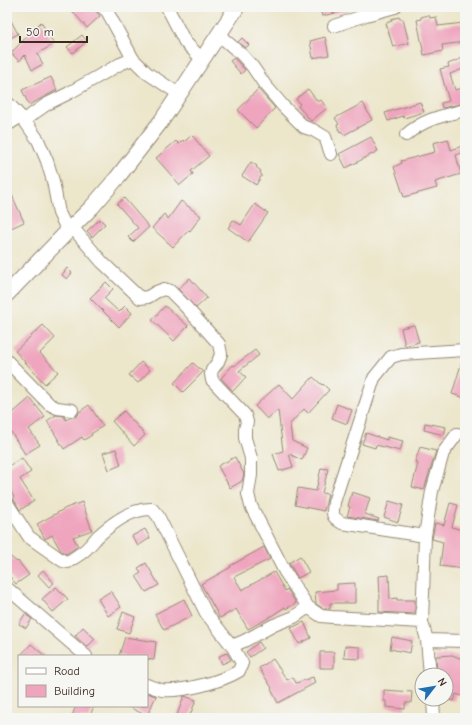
<svg xmlns="http://www.w3.org/2000/svg" width="472" height="725" font-family="'Comic Neue',sans-serif">
	<style>
		.building { fill: #efa5be }
		.lines { fill: none; stroke-linecap: round; stroke-linejoin: round }
		.minor-casing { stroke: #948874; stroke-width: 14 }
		.major-casing { stroke: #948874; stroke-width: 17 }
		.minor { stroke: #fff; stroke-width: 12 }
		.major { stroke: #fff; stroke-width: 15 }
	</style>
	<rect width="100%" height="100%" fill="#f6f6f2"/>
	<filter id="ink" filterUnits="userSpaceOnUse"><feTurbulence type="fractalNoise" baseFrequency=".025" numOctaves="2"/><feDisplacementMap in="SourceGraphic" scale="8" xChannelSelector="R" yChannelSelector="G"/><feConvolveMatrix kernelMatrix="1 2 1 2 8 2 1 2 1" color-interpolation-filters="sRGB"/></filter>
	<filter id="wash" filterUnits="userSpaceOnUse"><feTurbulence type="fractalNoise" baseFrequency=".012" numOctaves="4" result="noise"/><feDisplacementMap in="SourceGraphic" scale="16" xChannelSelector="R" yChannelSelector="G"/><feGaussianBlur stdDeviation="0.9" result="paint"/><feColorMatrix in="noise" values="0 0 0 0 0 0 0 0 0 0 0 0 0 0 0 0 0 1.4 0 .05"/><feComposite in="paint" operator="in"/></filter>
	<g filter="url(#wash)">
		<rect width="100%" height="100%" fill="#ece6cb"/>
		<g id="blocks">
			<path class="building" d="M69,7h23l8,9 -13,12z
				M319,7h30v3l-27,6z
				M7,13l11,21 -11,6z
				M429,15l1,3 6,-1 2,9 26,-3 1,19 -23,3 1,6 -19,4 -7,-35 4,-1v-2z
				M399,17l1,2h3l6,24 -16,4 -7,-24 6,-2 -1,-2z
				M41,22l13,22 -17,10 6,10 -11,6 -7,-15 -6,6 -8,-8z
				M82,35l5,6 -14,12 -6,-6z
				M325,37l4,18 -16,3 -3,-17z
				M242,38l7,7 -4,3 -7,-6z
				M465,57v11l-15,6 5,16 10,-3v16l-23,5 -1,-5 8,-2 -9,-32 9,-2 -1,-3z
				M234,58l11,12 -4,4 -11,-13z
				M51,77l6,13 -28,15 -7,-15z
				M258,89l17,19 -19,20 -18,-18z
				M308,89l10,13 3,-2 6,8 -16,13 -13,-15 2,-2 -4,-5z
				M420,102l4,10 -20,6 -1,-2 -15,5 -3,-8z
				M363,103l9,17 -28,15 -3,-4 -1,1 -3,-7 2,-1 -4,-6z
				M192,135l17,21 -18,15 2,3 -13,11 -24,-27 20,-17 3,3 4,-4 1,2z
				M371,137l7,14 -32,17 -7,-14z
				M448,139l3,11 14,-5v7l-9,3 5,19 -26,8 2,6 -33,9 -10,-30 8,-4 -1,-2 34,-9 -2,-9z
				M251,162l6,4 -1,1 5,4 -1,2 2,2 -6,10 -14,-9z
				M7,184l17,38 -15,7 -2,-4z
				M124,198l25,29 -16,15 -5,-5 10,-9 -21,-24z
				M181,201l20,15 -11,15 -1,-1 -16,17 -21,-19 12,-14 4,5z
				M255,204l13,9 -20,29 -20,-14 5,-8 8,5z
				M100,219l5,5 -13,13 -5,-6z
				M67,268l5,5 -5,6 -5,-4z
				M190,278l17,20 -11,10 -18,-19z
				M106,282l7,7 -9,9 15,14 6,-6 7,7 -13,14 -29,-29z
				M165,306l23,20 -14,15 -22,-21z
				M43,325l12,13 -15,15 18,19 -13,12 -30,-33z
				M414,325l5,17 -14,4 -4,-18z
				M255,350l4,5 -20,16 7,6 -13,14 -12,-13 12,-13 1,1z
				M463,358h2v40l-13,-4z
				M141,362l9,8 -12,13 -9,-8z
				M193,363l10,9 -20,20 -9,-9z
				M313,377l9,8 1,-1 6,6 -21,23 -4,-4 -14,15 2,17 15,7 -5,12 -13,-6 4,13 -14,4 -6,-17 10,-3 -5,-41 -11,9 -12,-13 24,-22 14,15z
				M30,398l15,19 -16,12 11,16 -15,9 -14,-22 -4,2v-16z
				M337,404l15,6 -5,14 -15,-6z
				M89,405l14,21 -12,8 1,1 -8,5 -2,-3 -18,12 -17,-28 9,-6 8,1 2,4 5,-3h4l3,-2 1,-3z
				M124,411l21,24 -11,11 -22,-25z
				M425,423l21,4 -2,8 -20,-5z
				M366,433l21,7v-3l16,4 -3,10 -24,-6 -1,3 -13,-4z
				M420,447l16,4 -12,39 -12,-3 6,-24 -3,-1z
				M116,449l5,16 -12,5 -6,-17z
				M235,457l9,17 -2,7 -12,7 -12,-22z
				M22,458l9,14 -11,7 14,22 -14,9 -7,-12 1,-1 -7,-12v-18z
				M321,468l7,1 -6,24 6,1 -4,17 -29,-6 3,-17 18,3z
				M352,492l18,6 -5,16 14,5 -1,2 -31,-5 3,-9 -2,-1z
				M389,501l14,4 -5,17 -14,-5z
				M82,502l10,28 -19,7 5,9 -12,8 -5,-3 -9,-16 -7,4 -8,-15 29,-16z
				M450,503l8,2 -6,22 13,4v28l-1,10 -24,-3 3,-24 -11,-3 3,-16 9,2z
				M145,529l5,9 -12,8 -6,-10z
				M264,547l6,12 -36,18 8,13 32,-18 11,19 2,-2 9,14 -10,6 -1,-2 -20,13 -17,9 -12,-20 -16,9 -19,-34 30,-17 -1,-1z
				M7,554l10,8 1,-1 11,14 -13,9 -9,-11z
				M300,556l9,16 -11,6 -9,-15z
				M146,563l13,22 -13,7 -10,-16 5,-3 -3,-5z
				M43,570l11,13 -5,4 -11,-12z
				M389,575l1,24 7,-1v2h18v14l-36,-2v-13h1l-1,-23z
				M355,583v20h-25v6h-6l-8,-5 -1,-12 22,-2v-6z
				M56,587l12,12 -15,13 -11,-13z
				M111,591l10,16 -13,9 -10,-17z
				M184,599l8,17 -28,14 -9,-16z
				M123,612l12,5 -6,16 -12,-4z
				M25,614l7,5 -6,9 -7,-4z
				M304,622l7,16 -12,6 -8,-16z
				M83,627l12,12 -8,8 -12,-11z
				M125,637l31,5 -2,18 -7,-1v-3h-28z
				M392,637l20,4 -2,12 -20,-4z
				M259,642l4,6 -13,9 -4,-5z
				M31,644l14,12h-25z
				M345,646l15,1v12l-16,-1z
				M320,652h14v16h-14z
				M227,653l4,7 -9,4 -3,-8z
				M452,655l13,5v37l-9,-3 -2,7 -8,-2v-24h-9l-1,-19z
				M273,659l14,21 6,-3 3,6 17,-6 2,6 -37,20 -7,-14 1,-1 -13,-20z
				M384,690l28,2 -1,11h-6v6l-19,-2v-6h-2z
				M147,693l9,3 -9,20 -20,-10h20z
				M184,696l12,4 -7,18h-13z
				M76,706h18l-5,12h-18z"/>
		</g>
	</g>
	<g filter="url(#ink)">
		<use href="#blocks" fill-opacity="0" stroke="#948874" stroke-width="1"/>
		<g class="lines">
			<defs>
				<path id="minor" d="M102,7l5,4 26,48
					M167,7l18,35 17,17
					M334,26l32,-11 29,-8
					M219,35l22,19 11,12 13,19 18,21 21,21 9,3 12,7 6,17
					M7,102l17,18 14,20 9,21 6,20 6,32 9,18
					M24,120l23,-16 22,-11 51,-29 13,-5 14,14 32,21
					M7,125l13,-8
					M406,135c18,-16 36,-19 59,-25
					M72,227l30,35 38,36 8,-1 8,-5 8,-3 6,2 15,15 34,38 2,10 -3,8 -6,8 -1,4 1,6 33,35 2,7 -2,7v9l6,20v17l-3,19 3,12 34,66 23,35 13,9 11,1 90,5
					M7,361l42,43 8,4 15,2
					M7,503l22,34 34,24 5,1c6,-4 11,-7 16,-11 5,-4 9,-9 13,-14 14,-13 35,-29 55,-28l6,7 48,97 26,33 12,-5 30,-16 20,-8 14,-10
					M425,536l-83,-13c-12,-7 -9,-9 -8,-21l40,-124 17,-21 10,-3 64,-4
					M7,588l79,68
					M427,640l38,1
					M430,675l-3,-35 -5,-18 3,-86 7,-45 11,-38 14,-19
					M147,685c5,2 10,4 15,5 20,2 59,-8 77,-19l3,-8 -10,-17
					M433,699l1,19"/>
				<path id="major" d="M7,294l61,-63 24,-24 25,-29 45,-58 75,-113"/>
			</defs>
			<use href="#minor" class="minor-casing"/>
			<use href="#major" class="major-casing"/>
			<use href="#minor" class="minor"/>
			<use href="#major" class="major"/>
		</g>
	</g>
	<rect width="472" height="725" fill="none" stroke="#f6f6f2" stroke-width="24"/>
	<rect x="18" y="655" width="130" height="52" fill="#f6f6f2" stroke="#aba49d"/>
	<rect x="26" y="668" width="20" height="6" fill="#ffffff" stroke="#aba49d"/>
	<text x="54" y="675" font-size="12" fill="#3b2a1e">Road</text>
	<rect x="26" y="685" width="20" height="12" fill="#efa5be" stroke="#aba49d"/>
	<text x="54" y="695" font-size="12" fill="#3b2a1e">Building</text>
	<g transform="translate(434 687) rotate(59)"><circle r="19" fill="#f6f6f2" stroke="#aba49d"/>
	<path d="M0-3L7 15L0 10L-7 15Z" fill="#1f6fb2"/>
	<text y="-6" font-size="11" font-weight="bold" text-anchor="middle" fill="#3b2a1e">N</text>
	</g>
	<path d="M20 36v6h67v-6" fill="none" stroke="#3b2a1e" stroke-width="2"/>
	<text x="26" y="36" font-size="12" fill="#3b2a1e" stroke="#f6f6f2" stroke-width="3" paint-order="stroke">50 m</text>
</svg>
